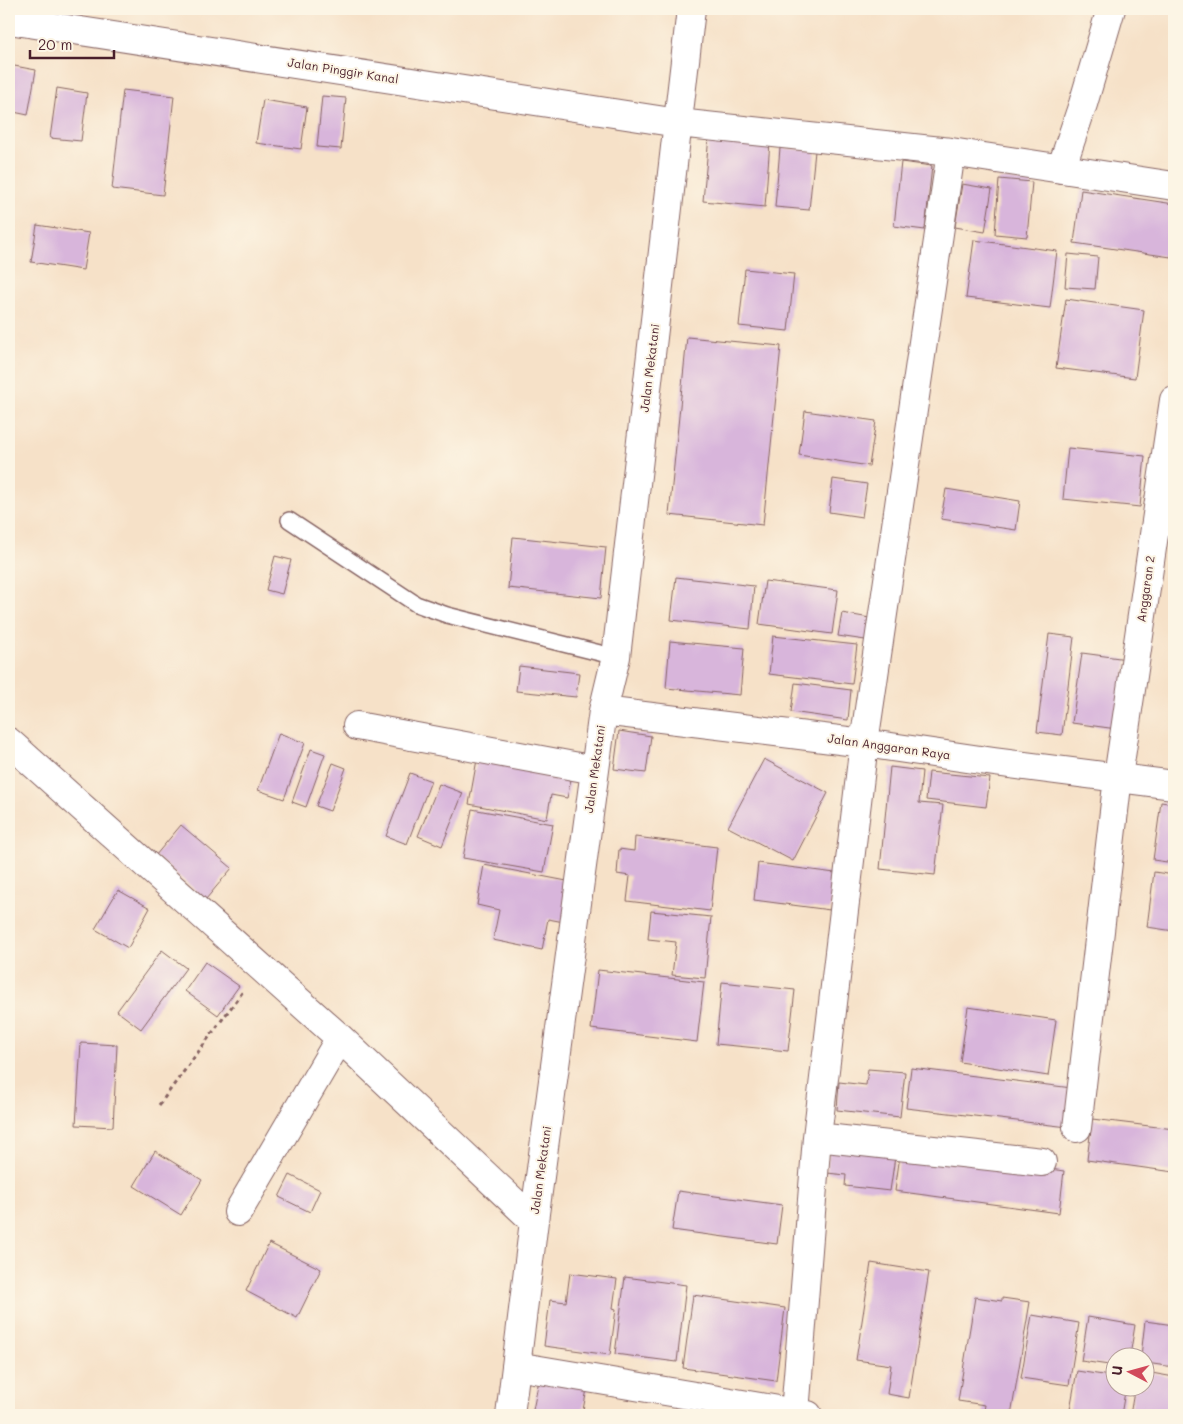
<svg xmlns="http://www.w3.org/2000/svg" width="1183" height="1424" font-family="Mali,sans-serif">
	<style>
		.building { fill: #d8b5db }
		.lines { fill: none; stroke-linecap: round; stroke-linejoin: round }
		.lane-casing { stroke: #866362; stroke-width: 18 }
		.street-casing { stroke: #866362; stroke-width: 30 }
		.path { stroke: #866362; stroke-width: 3; stroke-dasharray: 4 4; stroke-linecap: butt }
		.lane { stroke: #fff; stroke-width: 15 }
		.street { stroke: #fff; stroke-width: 28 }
		.labels { text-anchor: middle; stroke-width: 4; stroke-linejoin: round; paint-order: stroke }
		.street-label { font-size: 12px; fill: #4a1f2b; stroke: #fcf5e5 }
	</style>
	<rect width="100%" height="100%" fill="#fcf5e5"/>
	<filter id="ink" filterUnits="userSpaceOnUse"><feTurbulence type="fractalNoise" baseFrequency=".02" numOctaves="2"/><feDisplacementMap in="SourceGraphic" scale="10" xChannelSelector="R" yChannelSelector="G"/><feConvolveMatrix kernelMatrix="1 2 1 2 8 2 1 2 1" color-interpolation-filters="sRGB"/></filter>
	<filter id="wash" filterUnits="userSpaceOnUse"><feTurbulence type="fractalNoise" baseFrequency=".0096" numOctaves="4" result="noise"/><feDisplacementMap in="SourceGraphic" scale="20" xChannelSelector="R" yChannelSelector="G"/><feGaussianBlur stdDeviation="1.12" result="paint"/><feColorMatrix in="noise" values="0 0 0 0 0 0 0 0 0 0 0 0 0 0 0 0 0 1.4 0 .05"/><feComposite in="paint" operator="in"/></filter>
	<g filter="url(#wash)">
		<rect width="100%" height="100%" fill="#f6e1c8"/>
		<g id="blocks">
			<path class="building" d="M9,65l27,5 -8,45 -19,-4z
				M57,88l30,5 -6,48 -31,-3z
				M123,90l51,6 -11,99 -51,-6z
				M322,96l24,2 -5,51 -24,-2z
				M263,100l44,7 -6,42 -45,-6z
				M709,136l61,6 -5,65 -62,-6z
				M780,148l35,3 -6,59 -34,-3z
				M901,162l31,4 -7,64 -31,-4z
				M999,179l33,3 -5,55 -32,-3z
				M962,184l30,5 -7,43 -30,-5z
				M1081,190l93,14v30l-3,23 -97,-14z
				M37,225l52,8 -6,37 -52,-8z
				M974,240l83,11 -7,57 -84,-10z
				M1068,254l30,3 -3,32 -30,-2z
				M745,269l49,5 -6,57 -49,-5z
				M1066,299l78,11 -9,68 -79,-10z
				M687,337l94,9 -18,179 -94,-10z
				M805,411l71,10 -7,45 -70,-11z
				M1068,448l77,8 -5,51 -77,-8z
				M833,479l34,5 -5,33 -33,-5z
				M946,489l74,12 -4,29 -75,-11z
				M513,537l93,10 -5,51 -93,-10z
				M275,556l16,4 -9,34 -16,-4z
				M676,577l78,9 -4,43 -79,-9z
				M765,581l73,9 -6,44 -73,-10z
				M842,613l33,6 -3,22 -34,-5z
				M1049,634l25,3 -12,98 -25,-3z
				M773,636l84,9 -5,39 -83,-10z
				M670,641l74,7 -4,47 -74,-7z
				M1082,653l45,6 -10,70 -45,-6z
				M519,666l60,7 -3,24 -60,-6z
				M795,683l56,7 -3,30 -57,-8z
				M619,731l32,5 -5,37 -32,-4z
				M279,733l26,10 -21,56 -26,-9z
				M311,749l14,5 -19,53 -14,-5z
				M478,754l94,21 -5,23 -16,-3 -4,24 -78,-15z
				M764,759l64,34 -35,68 -65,-34z
				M333,763l13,5 -16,43 -14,-5z
				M890,767l32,4 -3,32 24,2 -8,70 -55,-6z
				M929,772l61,6 -4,29 -60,-7z
				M410,773l21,8 -24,63 -21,-8z
				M439,784l24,9 -21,53 -24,-10z
				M1161,802l13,2v59l-21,-3z
				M472,809l81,15 -9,48 -81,-14z
				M181,825l51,43 -26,31 -51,-43z
				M635,837l82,10 -7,64 -83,-10 3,-25 -13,-2 2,-25 15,2z
				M758,863l77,10 -5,37 -76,-10z
				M484,865l88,17 -8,40 -16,-3 -6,31 -49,-10 6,-30 -22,-5z
				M1154,872l20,3v56l-27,-4z
				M118,890l32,18 -22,40 -33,-19z
				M651,911l60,6 -6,61 -33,-3 4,-33 -28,-3z
				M162,950l24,18 -45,61 -24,-18z
				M205,962l34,24 -21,29 -33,-24z
				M598,970l106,12 -7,60 -106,-13z
				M722,982l73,8 -7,61 -72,-7z
				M968,1007l88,13 -8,56 -88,-14z
				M81,1043l36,2 -4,82 -37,-2z
				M911,1068l161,20 -4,39 -162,-19z
				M868,1069l37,3 -5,45 -63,-7 2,-28 27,3z
				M1092,1119l82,10v43l-87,-12z
				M830,1142l66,8 -6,41 -45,-5 1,-11 -19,-2z
				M901,1148l163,23 -5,42 -164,-22z
				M155,1151l47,29 -21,35 -47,-29z
				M290,1175l30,15 -10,22 -31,-15z
				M678,1191l104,14 -5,39 -105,-14z
				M269,1243l52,26 -24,49 -51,-27z
				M871,1263l58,9 -20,126 -22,-4 4,-29 -35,-5z
				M570,1273l47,6 -4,29 3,1 -6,46 -66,-9 6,-46 16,2z
				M625,1277l61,8 -9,77 -62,-8z
				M693,1295l92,13 -9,73 -93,-13z
				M975,1297l27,4v-3l28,4 -19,113h-28l2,-10 -27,-4z
				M1032,1315l47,8 -10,62 -48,-7z
				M1088,1317l47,8 -5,31h-14v10l-35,-5z
				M1145,1321l29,4v42l-28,-4v-7h-5z
				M1077,1371l39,6v9h10l-5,29h-52z
				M1146,1372l28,5v38h-44l5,-29h11z
				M540,1375l48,9 -6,31h-50z"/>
		</g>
	</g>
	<g filter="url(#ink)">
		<use href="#blocks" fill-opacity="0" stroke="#866362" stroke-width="1"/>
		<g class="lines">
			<defs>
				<path id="lane" d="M289,520l127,84 31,11 169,42"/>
				<path id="street" d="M9,20l669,103 273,29 223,34
					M1061,169l22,-65 28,-95
					M603,711l261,32 130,19 180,23
					M357,726l238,44
					M9,742l331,296 194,183
					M1077,1128l41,-351 56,-377
					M817,1137l225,25
					M238,1212l102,-174
					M516,1366l292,49
					M795,1413l22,-276 47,-394 87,-591
					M510,1415l24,-194 69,-510 13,-54 75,-648"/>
			</defs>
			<use href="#lane" class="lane-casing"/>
			<use href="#street" class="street-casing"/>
			<path class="path" d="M159,1105l85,-115"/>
			<use href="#lane" class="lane"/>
			<use href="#street" class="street"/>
		</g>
	</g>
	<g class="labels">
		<g class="street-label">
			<text transform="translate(343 71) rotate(9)" y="4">Jalan Pinggir Kanal</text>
			<text transform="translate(650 368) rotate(-83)" y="4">Jalan Mekatani</text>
			<text transform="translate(1146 589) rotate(-82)" y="4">Anggaran 2</text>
			<text transform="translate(889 747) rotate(8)" y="4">Jalan Anggaran Raya</text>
			<text transform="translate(595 769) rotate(-82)" y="4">Jalan Mekatani</text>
			<text transform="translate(541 1170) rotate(-82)" y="4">Jalan Mekatani</text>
		</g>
	</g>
	<rect width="1183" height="1424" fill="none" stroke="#fcf5e5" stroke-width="30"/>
	<g transform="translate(1130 1372) rotate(276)"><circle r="24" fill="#fcf5e5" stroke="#b59f9b"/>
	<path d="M0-4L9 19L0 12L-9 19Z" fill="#d1495b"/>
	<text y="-8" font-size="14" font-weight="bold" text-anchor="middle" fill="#4a1f2b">U</text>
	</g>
	<path d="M30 50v8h84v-8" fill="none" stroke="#4a1f2b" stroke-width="2.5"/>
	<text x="38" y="50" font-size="15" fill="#4a1f2b" stroke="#fcf5e5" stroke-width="4" paint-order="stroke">20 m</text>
</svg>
